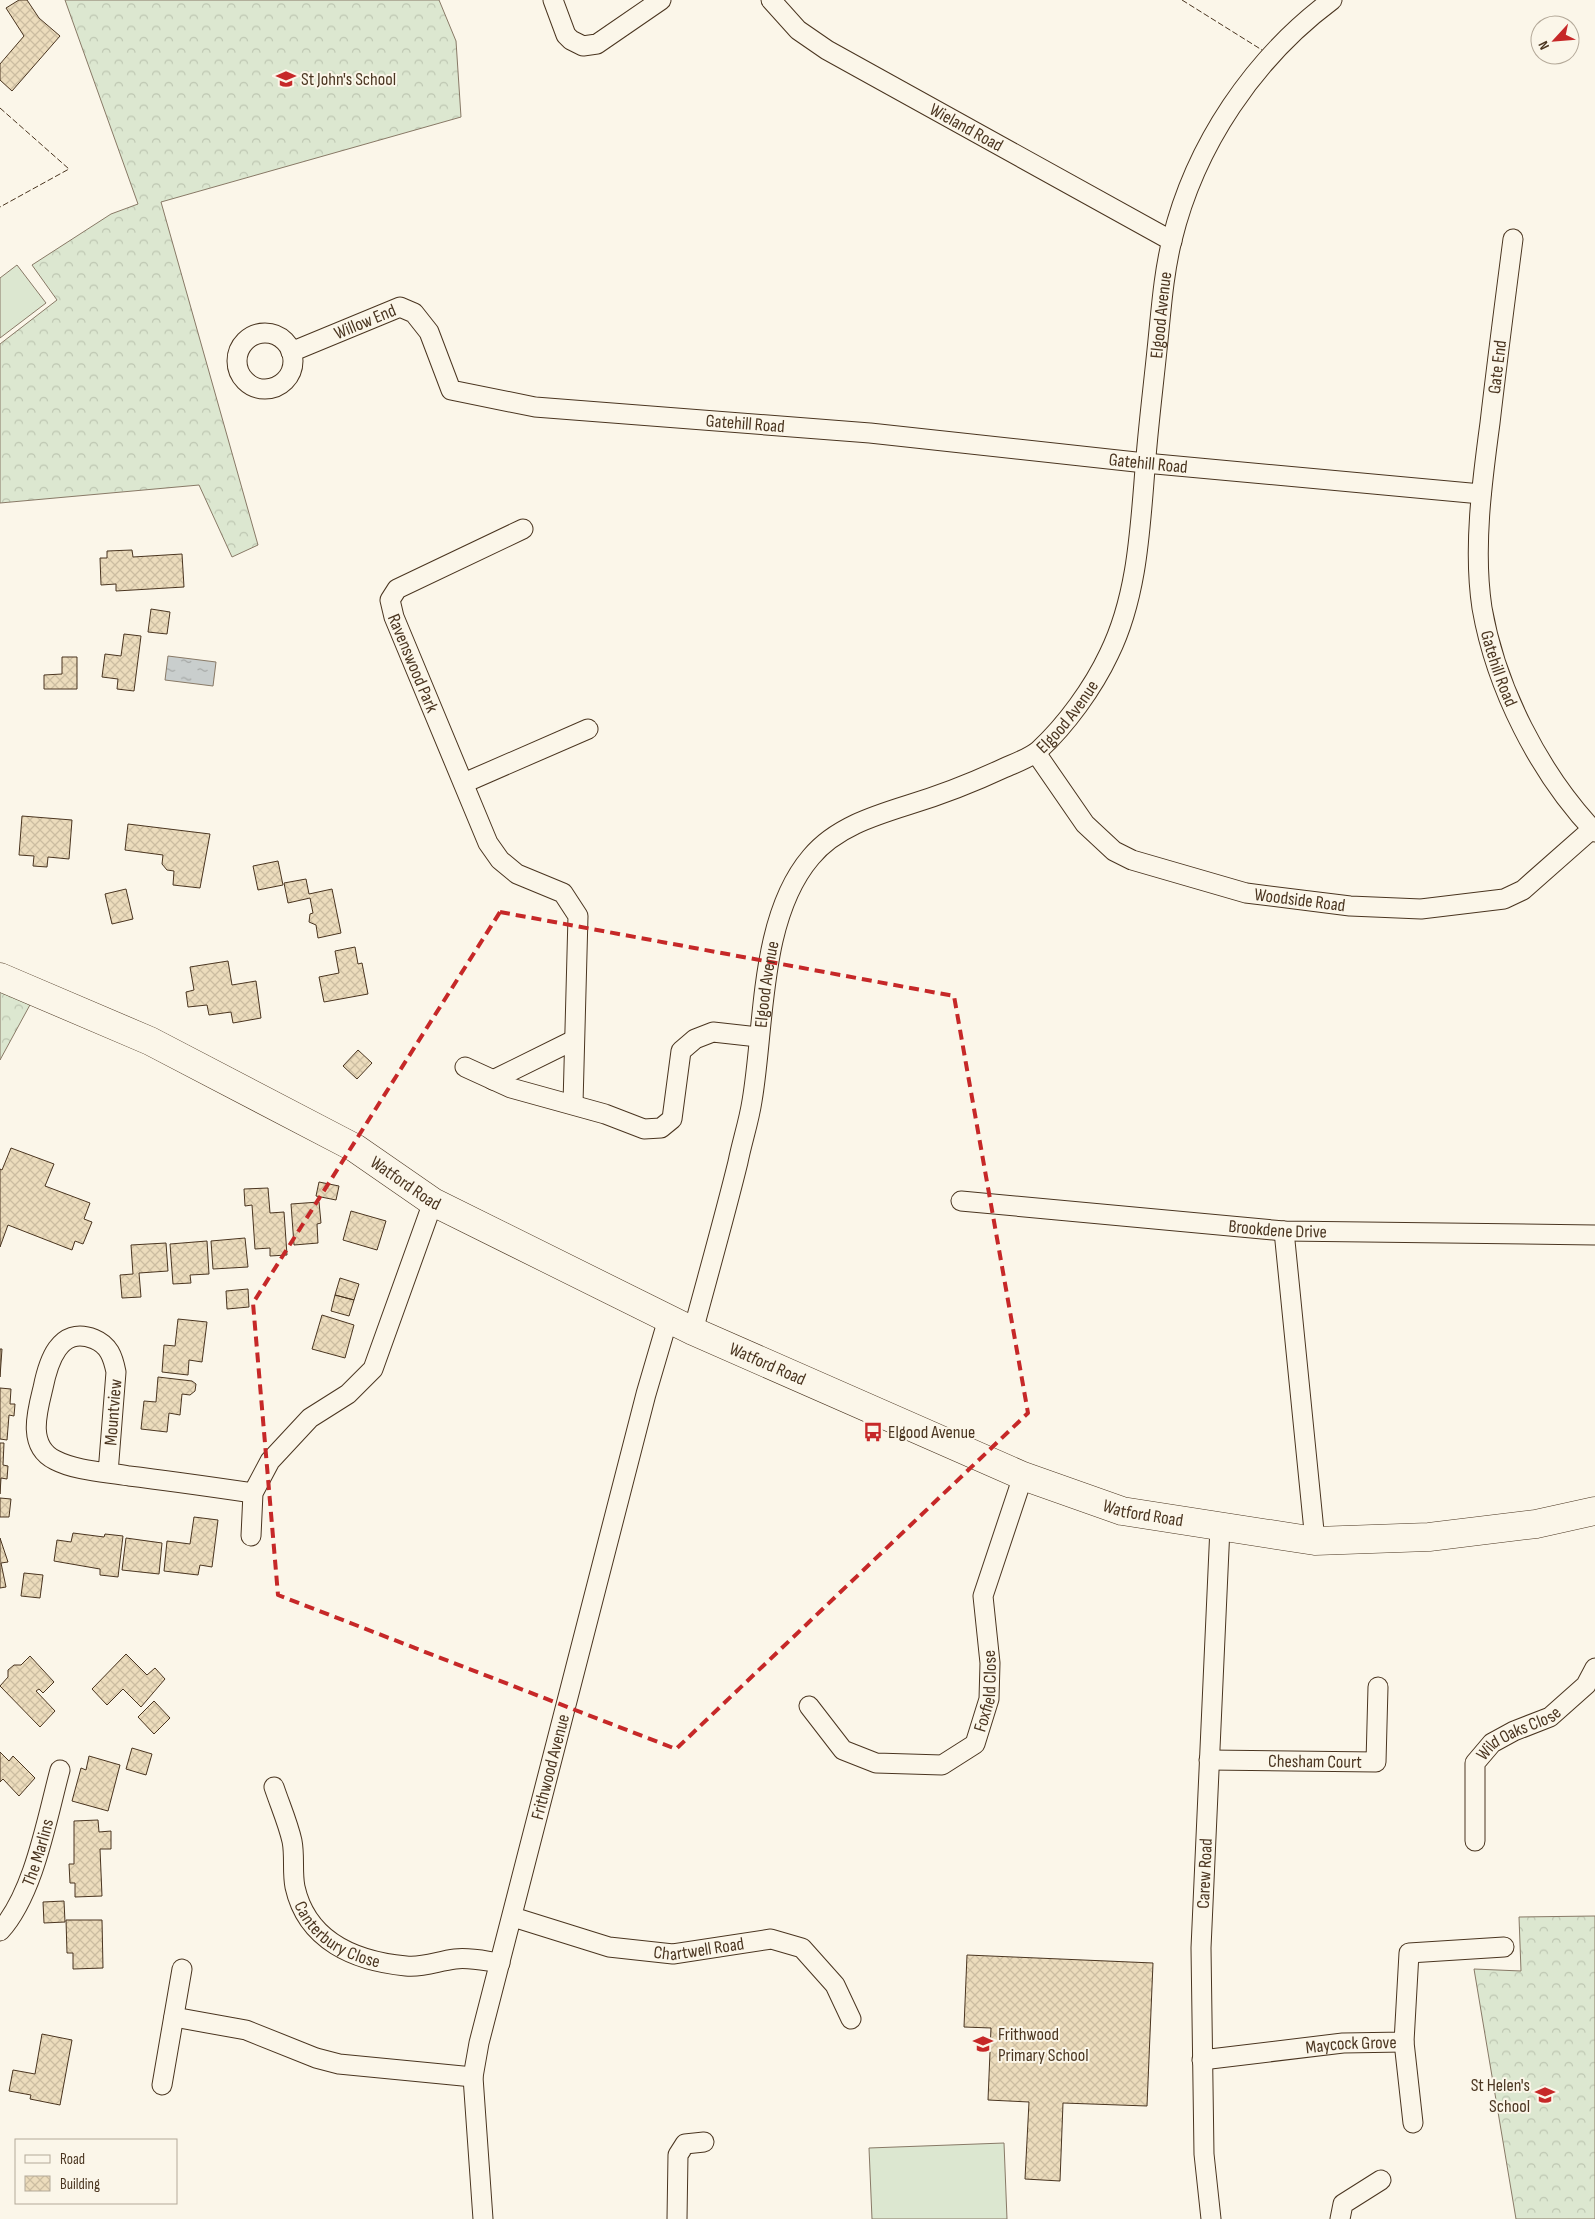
<svg xmlns="http://www.w3.org/2000/svg" width="1595" height="2219" font-family="'Sofia Sans Condensed',sans-serif">
	<style>
		.forest { fill: url(#forest-crowns); stroke: #887966 }
		.pitch { fill: #dce7d0; stroke: #887966 }
		.water { fill: url(#water-ripples); stroke: #887966 }
		.building { fill: url(#building-cross-hatch); stroke: #4a3520 }
		.lines { fill: none; stroke-linecap: round; stroke-linejoin: round }
		.street-casing { stroke: #4a3520; stroke-width: 21 }
		.primary-casing { stroke: #4a3520; stroke-width: 29 }
		.street { stroke: #fbf6e9; stroke-width: 19 }
		.primary { stroke: #fbf6e9; stroke-width: 28 }
		.fence { stroke: #4a3520; stroke-width: 1; stroke-dasharray: 6 2.5; stroke-linecap: butt }
		.marked { fill: none; stroke: #c62828; stroke-width: 4; stroke-dasharray: 10 6; stroke-linejoin: round }
		.labels { text-anchor: middle; stroke-width: 4; stroke-linejoin: round; paint-order: stroke }
		.poi-label { font-size: 18px; fill: #4a3520; stroke: #fbf6e9; text-anchor: start }
		.street-label { font-size: 18px; fill: #4a3520; stroke: #fbf6e9 }
	</style>
	<defs>
		<pattern id="forest-crowns" width="20" height="18" patternUnits="userSpaceOnUse" patternTransform="scale(1.25)"><rect width="20" height="18" fill="#dce7d0"/><path d="M2 6a3 3 0 1 1 6 0M12 15a3 3 0 1 1 6 0" fill="none" stroke="#bec7b2"/></pattern>
		<pattern id="water-ripples" width="26" height="14" patternUnits="userSpaceOnUse" patternTransform="scale(1.25)"><rect width="26" height="14" fill="#c9cecd"/><path d="M2 4q2-2 4 0t4 0M15 11q2-2 4 0t4 0" fill="none" stroke="#a5a8a6"/></pattern>
		<pattern id="building-cross-hatch" width="8" height="8" patternUnits="userSpaceOnUse" patternTransform="scale(1.25)"><rect width="8" height="8" fill="#ecdcbc"/><path d="M0 0l8 8M0 8l8-8" fill="none" stroke="#ccbda1"/></pattern>
	</defs>
	<rect width="100%" height="100%" fill="#fbf6e9"/>
	<path class="forest" d="M65,0h374l17,41 5,76 -300,85 97,343 -26,12 -33,-72 -199,18v-159l57,-44 -25,-35 79,-51 27,-10z
		M0,980l31,23 -31,57z
		M1595,1916v303h-79l-42,-250 47,2 -2,-54z"/>
	<path class="pitch" d="M17,265l29,38 -46,35v-60z
		M1004,2143l3,76h-135l-3,-71z"/>
	<path class="water" d="M168,656l48,6 -3,24 -48,-6z"/>
	<path class="building" d="M19,0h8l12,18 21,18 -48,55 -12,-11v-16l24,-28 -18,-28z
		M132,550l1,7 49,-3 2,33 -68,4v-7l-15,1 -1,-27h7v-7z
		M151,609l19,3 -3,22 -19,-2z
		M124,634l17,2 -7,55 -17,-2 1,-10 -16,-2 3,-23 16,2z
		M62,657h15v32h-33v-14l18,-1z
		M22,816l50,4 -3,39 -21,-2 -1,10 -14,-1 1,-10 -15,-1z
		M128,824l82,10 -10,54 -27,-3 1,-14 -7,-1 -5,-6 1,-9 -38,-5z
		M278,861l5,24 -25,5 -5,-24z
		M306,879l3,15 23,-5 9,44 -23,5 -2,-13 -7,-3 1,-8 3,-1 -3,-15 -22,5 -4,-20z
		M126,889l7,30 -21,5 -7,-30z
		M355,947l3,17 4,-1 6,31 -44,8 -5,-25 20,-4 -4,-22z
		M228,961l4,24 24,-4 5,37 -28,5 -2,-11 -22,3 -2,-10 -19,2 -2,-15 8,-2 -4,-23z
		M358,1050l14,13 -15,16 -14,-13z
		M11,1148l43,16 -9,22 45,17 -6,16 8,3 -9,22 -8,-3 -3,9 -64,-25 -8,22v-78l2,1z
		M319,1182l20,4 -3,14 -20,-4z
		M268,1188l2,25 14,-1 3,43 -17,1v-8l-15,1 -3,-44 -7,1 -1,-17z
		M319,1202l2,21 -4,1 1,19 -24,2 -3,-41z
		M351,1211l35,10 -9,29 -34,-10z
		M245,1238l3,29 -35,2 -2,-28z
		M207,1241l2,33 -19,1 1,8 -18,1 -3,-40z
		M166,1243l2,28 -29,2 2,24 -19,1 -2,-23 13,-1 -2,-29z
		M340,1278l19,6 -5,16 -19,-5z
		M248,1289l1,18 -22,2 -1,-18z
		M335,1295l19,5 -5,16 -18,-5z
		M322,1315l32,10 -9,33 -33,-9z
		M178,1319l29,3 -5,40 -13,-2 -1,15 -26,-3 2,-27 11,1z
		M0,1349h2l-2,28z
		M158,1377l34,4 4,3 -1,7 -5,4 -8,-1 -2,21 -11,-2 -2,19 -26,-3 3,-28 12,1z
		M0,1388l11,1 -1,15h5l-1,12 -5,-1 -2,25 -7,-1z
		M0,1443h4l-1,22 5,1 -1,13 -6,-1 -1,16z
		M0,1498l11,1 -2,18h-9z
		M194,1517l24,3 -6,47 -12,-2 -2,10 -34,-4 3,-30 23,3z
		M73,1533l31,4 1,-3 18,2 -5,41 -18,-2v-6l-46,-8 3,-21 14,2z
		M0,1538l8,24 -7,1 5,24 -6,1z
		M126,1538l36,5 -3,31 -37,-4z
		M24,1573l19,2 -3,23 -19,-2z
		M126,1654l21,21 8,-7 10,11 -24,28 -18,-18 -16,16 -15,-16z
		M30,1656l24,26 -11,11 -4,-4 -3,2 19,20 -15,16 -40,-41 8,-9v-7l6,-5h7z
		M154,1701l16,17 -16,16 -16,-17z
		M132,1748l20,6 -6,21 -20,-6z
		M0,1752l9,9 4,-5 22,22 -16,18 -16,-17 -3,3z
		M89,1756l31,9 -12,46 -36,-10 9,-33 5,2z
		M98,1820l1,12 12,-1v18h-11l2,47 -27,1v-14h-5l-1,-19h5v-43z
		M64,1901l1,21 -21,1 -1,-21z
		M66,1920h36l1,48 -30,1v-16h-6z
		M967,1955l186,8 -6,143 -84,-3 -3,78 -35,-2 4,-77 -41,-2 3,-72 -27,-1z
		M42,2034l30,6 -12,65 -30,-6 1,-4 -22,-4 4,-21 22,4z"/>
	<g class="lines">
		<defs>
			<g id="street">
				<path d="M553,0l13,35 5,5 12,6 14,-2 64,-44"/>
				<path id="s1" d="M771,0l27,30 29,20 345,191"/>
				<path id="s2" d="M1513,239c-8,62 -16,123 -23,184 -8,59 -17,126 -8,185 14,80 57,165 113,224"/>
				<circle cx="265" cy="361" r="28"/>
				<path id="s3" d="M291,352l109,-45 14,6 15,19 22,58 84,17 335,26 275,30 336,31"/>
				<path id="s4" d="M523,529l-126,60 -7,11 4,17 94,226 12,17 17,14 46,19 15,23 -5,188"/>
				<path id="s5" d="M1036,753l49,71 29,27 18,9 114,33 104,13 71,3 83,-10 19,-9 69,-61"/>
				<path d="M464,783l124,-54"/>
				<path d="M465,1067l46,21 94,26 39,15 17,-1 11,-9 9,-68 14,-12 18,-7 45,5"/>
				<path d="M493,1080l81,-40"/>
				<path id="s6" d="M961,1201l323,30 311,4"/>
				<path d="M1284,1231l31,310"/>
				<path id="s7" d="M693,1331c15,-56 31,-112 45,-169 4,-20 11,-41 14,-61 13,-76 7,-183 59,-244 24,-29 62,-41 97,-52 33,-10 64,-22 96,-37 11,-5 26,-10 35,-18 27,-25 54,-62 70,-96 28,-57 31,-123 36,-185 3,-40 8,-80 12,-119 4,-37 6,-74 15,-110 23,-95 82,-182 160,-240"/>
				<path id="s8" d="M108,1473l8,-101c-3,-15 -7,-27 -22,-33 -35,-14 -46,24 -51,49 -6,24 -16,58 12,72 21,11 51,12 74,16 42,5 83,11 124,17"/>
				<path d="M251,1536l2,-43 17,-32 40,-43 38,-24 25,-25 60,-167"/>
				<path id="s9" d="M809,1706l34,44 33,13 66,2 33,-21 14,-45 1,-36 -7,-67 40,-120"/>
				<path id="s10" d="M1209,1760l167,2 2,-75"/>
				<path id="s11" d="M274,1787c6,18 14,36 18,54 3,15 0,31 3,46 12,54 60,74 111,79 17,2 32,-5 49,-7 15,-2 30,2 45,4"/>
				<path id="s12" d="M1475,1841v-78l17,-20 22,-12 36,-14 36,-32 9,-17"/>
				<path id="s13" d="M513,1917l96,30 64,7 98,-15 31,9 33,37 16,34"/>
				<path id="s14" d="M0,1931c34,-37 47,-113 60,-161"/>
				<path d="M174,2017l72,13 70,28 23,6 134,13"/>
				<path d="M1404,2042l9,81"/>
				<path id="s15" d="M1202,2060l141,-17 61,-1 5,-89 95,-6"/>
				<path d="M162,2085l20,-116"/>
				<path id="s16" d="M483,2219l-10,-142 6,-34 167,-649 22,-75"/>
				<path d="M677,2219l1,-64 7,-11 19,-2"/>
				<path id="s17" d="M1211,2219l-7,-65 -3,-206 19,-421"/>
				<path d="M1340,2219l3,-15 38,-24"/>
			</g>
			<g id="primary">
				<path id="s18" d="M0,977l150,64 205,107 78,54 260,129 330,145 99,35 193,30 114,-4 107,-13 59,-13"/>
			</g>
		</defs>
		<use href="#street" class="street-casing"/>
		<use href="#primary" class="primary-casing"/>
		<use href="#street" class="street"/>
		<use href="#primary" class="primary"/>
		<path class="fence" d="M1182,0l80,50
			M0,108l69,61 -69,38"/>
	</g>
	<path class="marked" d="M500,912l454,84 74,417 -352,336 -398,-154 -25,-292z"/>
	<defs>
		<symbol id="school-bare" viewBox="-9 -9 18 18"><path d="M0-5L7-2L0 1L-7-2ZM-4 1L0 2.5L4 1V4Q0 6-4 4Z" fill="#c62828" stroke="#fbf6e9" stroke-width="2.5" paint-order="stroke"/></symbol>
		<symbol id="bus-bare" viewBox="-9 -9 18 18"><path d="M-5-6H5V4H4V6H2V4H-2V6H-4V4H-5ZM-3.5-4V0h7V-4ZM-3.5 1.2v1.5H-2V1.2ZM2 1.2v1.5H3.5V1.2Z" fill="#c62828" stroke="#fbf6e9" stroke-width="2.5" paint-order="stroke"/></symbol>
	</defs>
	<g fill-rule="evenodd">
		<use href="#school-bare" x="272" y="65" width="28" height="28"/>
		<use href="#bus-bare" x="859" y="1418" width="28" height="28"/>
		<use href="#school-bare" x="969" y="2030" width="28" height="28"/>
		<use href="#school-bare" x="1531" y="2081" width="28" height="28"/>
	</g>
	<g class="labels">
		<g class="poi-label">
			<text x="301" y="85">St John's School</text>
			<text x="888" y="1438">Elgood Avenue</text>
			<text x="998" y="2040">Frithwood<tspan x="998" dy="21">Primary School</tspan></text>
			<text x="1530" y="2091" text-anchor="end">St Helen's<tspan x="1530" dy="21">School</tspan></text>
		</g>
		<g class="street-label">
			<text dy="6" stroke="none"><textPath href="#s1" startOffset="235">Wieland Road</textPath></text>
			<text dy="6" stroke="none"><textPath href="#s7" startOffset="1210">Elgood Avenue</textPath></text>
			<text dy="6" stroke="none"><textPath href="#s3" startOffset="80">Willow End</textPath></text>
			<text transform="translate(1497 367) rotate(-83)" y="6">Gate End</text>
			<text dy="6" stroke="none"><textPath href="#s3" startOffset="516">Gatehill Road</textPath></text>
			<text dy="6" stroke="none"><textPath href="#s3" startOffset="921">Gatehill Road</textPath></text>
			<text dy="6" stroke="none"><textPath href="#s4" startOffset="220">Ravenswood Park</textPath></text>
			<text dy="6" stroke="none"><textPath href="#s2" startOffset="434">Gatehill Road</textPath></text>
			<text dy="6" stroke="none"><textPath href="#s7" startOffset="790">Elgood Avenue</textPath></text>
			<text dy="6" stroke="none"><textPath href="#s5" startOffset="319">Woodside Road</textPath></text>
			<text dy="6" stroke="none"><textPath href="#s7" startOffset="355">Elgood Avenue</textPath></text>
			<text dy="6" stroke="none"><textPath href="#s18" startOffset="456">Watford Road</textPath></text>
			<text dy="6" stroke="none"><textPath href="#s6" startOffset="318">Brookdene Drive</textPath></text>
			<text dy="6" stroke="none"><textPath href="#s18" startOffset="861">Watford Road</textPath></text>
			<text dy="6" stroke="none"><textPath href="#s8" startOffset="61">Mountview</textPath></text>
			<text dy="6" stroke="none"><textPath href="#s18" startOffset="1266">Watford Road</textPath></text>
			<text dy="6" stroke="none"><textPath href="#s9" startOffset="251">Foxfield Close</textPath></text>
			<text dy="6" stroke="none"><textPath href="#s12" startOffset="132">Wild Oaks Close</textPath></text>
			<text dy="6" stroke="none"><textPath href="#s10" startOffset="106">Chesham Court</textPath></text>
			<text dy="6" stroke="none"><textPath href="#s16" startOffset="462">Frithwood Avenue</textPath></text>
			<text dy="6" stroke="none"><textPath href="#s14" startOffset="88">The Marlins</textPath></text>
			<text dy="6" stroke="none"><textPath href="#s17" startOffset="346">Carew Road</textPath></text>
			<text dy="6" stroke="none"><textPath href="#s11" startOffset="171">Canterbury Close</textPath></text>
			<text dy="6" stroke="none"><textPath href="#s13" startOffset="191">Chartwell Road</textPath></text>
			<text dy="6" stroke="none"><textPath href="#s15" startOffset="150">Maycock Grove</textPath></text>
		</g>
	</g>
	<rect x="15" y="2139" width="162" height="65" fill="#fbf6e9" stroke="#b4a999"/>
	<rect x="25" y="2155" width="25" height="8" fill="#fbf6e9" stroke="#b4a999"/>
	<text x="60" y="2164" font-size="15" fill="#4a3520">Road</text>
	<rect x="25" y="2176" width="25" height="15" fill="url(#building-cross-hatch)" stroke="#b4a999"/>
	<text x="60" y="2189" font-size="15" fill="#4a3520">Building</text>
	<g transform="translate(1555 40) rotate(244)"><circle r="24" fill="#fbf6e9" stroke="#b4a999"/>
	<path d="M0-4L9 19L0 12L-9 19Z" fill="#c62828"/>
	<text y="-8" font-size="14" font-weight="bold" text-anchor="middle" fill="#4a3520">N</text>
	</g>
</svg>
